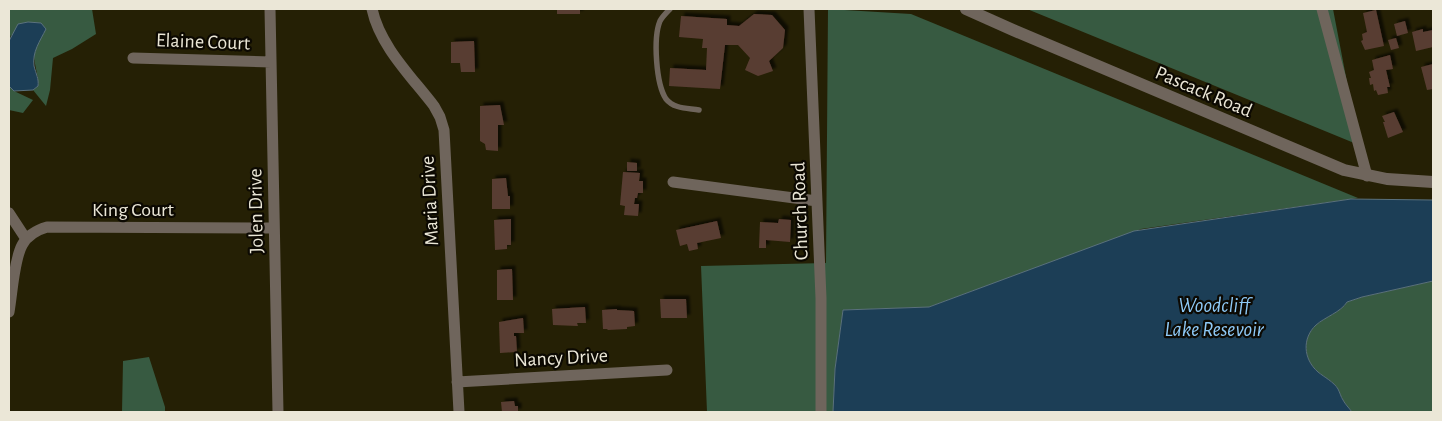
<svg xmlns="http://www.w3.org/2000/svg" width="1442" height="421" font-family="'Alegreya Sans',sans-serif">
	<style>
		.forest { fill: #375a41 }
		.water { fill: #1c3e56; stroke: #5a717d }
		.building { fill: #593d32; filter: url(#shadow) }
		.lines { fill: none; stroke-linecap: round; stroke-linejoin: round }
		.service { stroke: #6f655c; stroke-width: 5.5 }
		.minor { stroke: #6f655c; stroke-width: 11 }
		.tertiary { stroke: #6f655c; stroke-width: 12 }
		.labels { text-anchor: middle; stroke-width: 4.5; stroke-linejoin: round; paint-order: stroke }
		.street-label { font-size: 20px; fill: #ebe7d7; stroke: #0c0902 }
		.water-label { font-size: 21px; font-style: italic; fill: #8ec9f6; stroke: #0c0902 }
	</style>
	<defs>
		<filter id="shadow"><feDropShadow dx="3.5" dy="-3.5" stdDeviation="1" flood-color="#0009"/></filter>
	</defs>
	<rect width="100%" height="100%" fill="#252005"/>
	<path class="forest" d="M9,9h83l4,25 -24,15 -19,9 -3,32 -4,16 -13,-16 5,-4c1,-10 -4,-21 -4,-32l-23,-19 -2,6z
		M828,9l83,5 447,184 -217,31 -212,78 -86,3 -8,59 -2,43h-126l-6,-146 125,-3z
		M1027,9h306l26,136z
		M9,86l5,5 19,9 -10,13 -14,-3z
		M1433,281v131h-81c-3,-4 -7,-8 -9,-12 -2,-3 -3,-7 -5,-11 -4,-7 -14,-12 -20,-17 -15,-13 -16,-34 -2,-47 9,-8 25,-13 31,-23l15,-5z
		M149,357l16,50v5h-43l1,-51z"/>
	<path class="water" d="M28,22l13,1 5,6c-6,12 -14,23 -12,37 2,8 5,13 4,20l-5,4 -19,1 -5,-5v-45l9,-17z
		M1351,199l82,1v81l-71,16 -15,5c-6,10 -22,15 -31,23 -14,13 -13,34 2,47 6,5 16,10 20,17 2,4 3,8 5,11 2,4 6,8 9,12h-519l2,-43 8,-59 86,-3 205,-76z"/>
	<path class="building" d="M557,9h23v5h-23z
		M1376,10l8,36 -19,4 -4,-9 2,-1 -1,-6 5,-2 -4,-19z
		M754,14l18,1 13,15 -2,18 -14,13 4,10 -15,5 -13,-6 5,-12 -12,-13h-13l-5,44 -51,-3 1,-18 36,2 1,-22h-5l1,-9 -24,-2 2,-21 46,3v6l12,1z
		M1405,21l3,12 -11,3 -3,-12z
		M1423,29v3l10,-2v17l-17,4 -4,-19z
		M1396,38l3,10 -8,2 -3,-10z
		M474,41l1,31h-14l-1,-9h-9v-21z
		M1390,55l3,14 -7,1 4,17h-3l1,6 -10,2 -2,-5 -2,1 -1,-7 -3,1 -1,-7h2l-2,-6 5,-2 -2,-10z
		M1433,64v25l-6,1 -6,-23z
		M500,105l4,20h-6v26l-12,-1 -1,-6 -5,-3v-35z
		M1394,112l9,20 -15,6 -5,-16h2l-3,-6z
		M627,162l10,1v8h-10z
		M623,172l17,1 -1,8h4v12h-5l-1,5h-2l-1,6h5l-1,12 -14,-1 1,-9 -5,-1z
		M506,178l2,18h2v13h-18v-30z
		M511,219v26h-4v4l-12,1 -1,-30z
		M779,219l12,1 -1,22 -24,-2v8h-7l1,-26 18,1z
		M717,221l4,17 -24,5 1,6 -9,2 -2,-7 -7,2 -4,-16z
		M512,269l1,31h-16v-30z
		M660,299h26l1,19h-26z
		M585,307l1,16h-9l1,3 -25,-1 -1,-16z
		M617,309v1l17,1 1,15 -8,1v2l-19,1 -1,-1h-4l-1,-19z
		M523,318l1,15h-10v3h2l1,16 -17,1 -1,-31z
		M514,401l1,5h3v6h-16l-1,-10z"/>
	<g class="lines">
		<path class="service" d="M670,9c-3,3 -8,8 -10,12 -7,17 -4,63 6,78 8,10 22,9 33,11"/>
		<path class="minor" d="M270,9l8,403
			M372,9c8,37 39,67 62,97l6,11 4,13 15,282
			M809,9l12,289v114
			M1322,9l45,167
			M133,58l138,4
			M673,182l144,19
			M9,213l17,26
			M9,312c2,-12 3,-24 5,-36 4,-24 6,-41 33,-49l227,1
			M457,382l210,-12"/>
		<path class="tertiary" d="M966,9l47,21 331,140 43,9 46,3"/>
	</g>
	<g class="labels">
		<g class="street-label">
			<text transform="translate(203 41) rotate(2)" y="7">Elaine Court</text>
			<text transform="translate(1204 91) rotate(23)" y="7">Pascack Road</text>
			<text transform="translate(429 201) rotate(-93)" y="7">Maria Drive</text>
			<text x="133" y="216">King Court</text>
			<text transform="translate(255 211) rotate(-91)" y="7">Jolen Drive</text>
			<text transform="translate(799 211) rotate(-92)" y="7">Church Road</text>
			<text transform="translate(561 357) rotate(-3)" y="7">Nancy Drive</text>
		</g>
		<g class="water-label">
			<text x="1214" y="312">Woodcliff<tspan x="1214" dy="24">Lake Resevoir</tspan></text>
		</g>
	</g>
	<rect width="1442" height="421" fill="none" stroke="#ebe7d7" stroke-width="20"/>
</svg>
